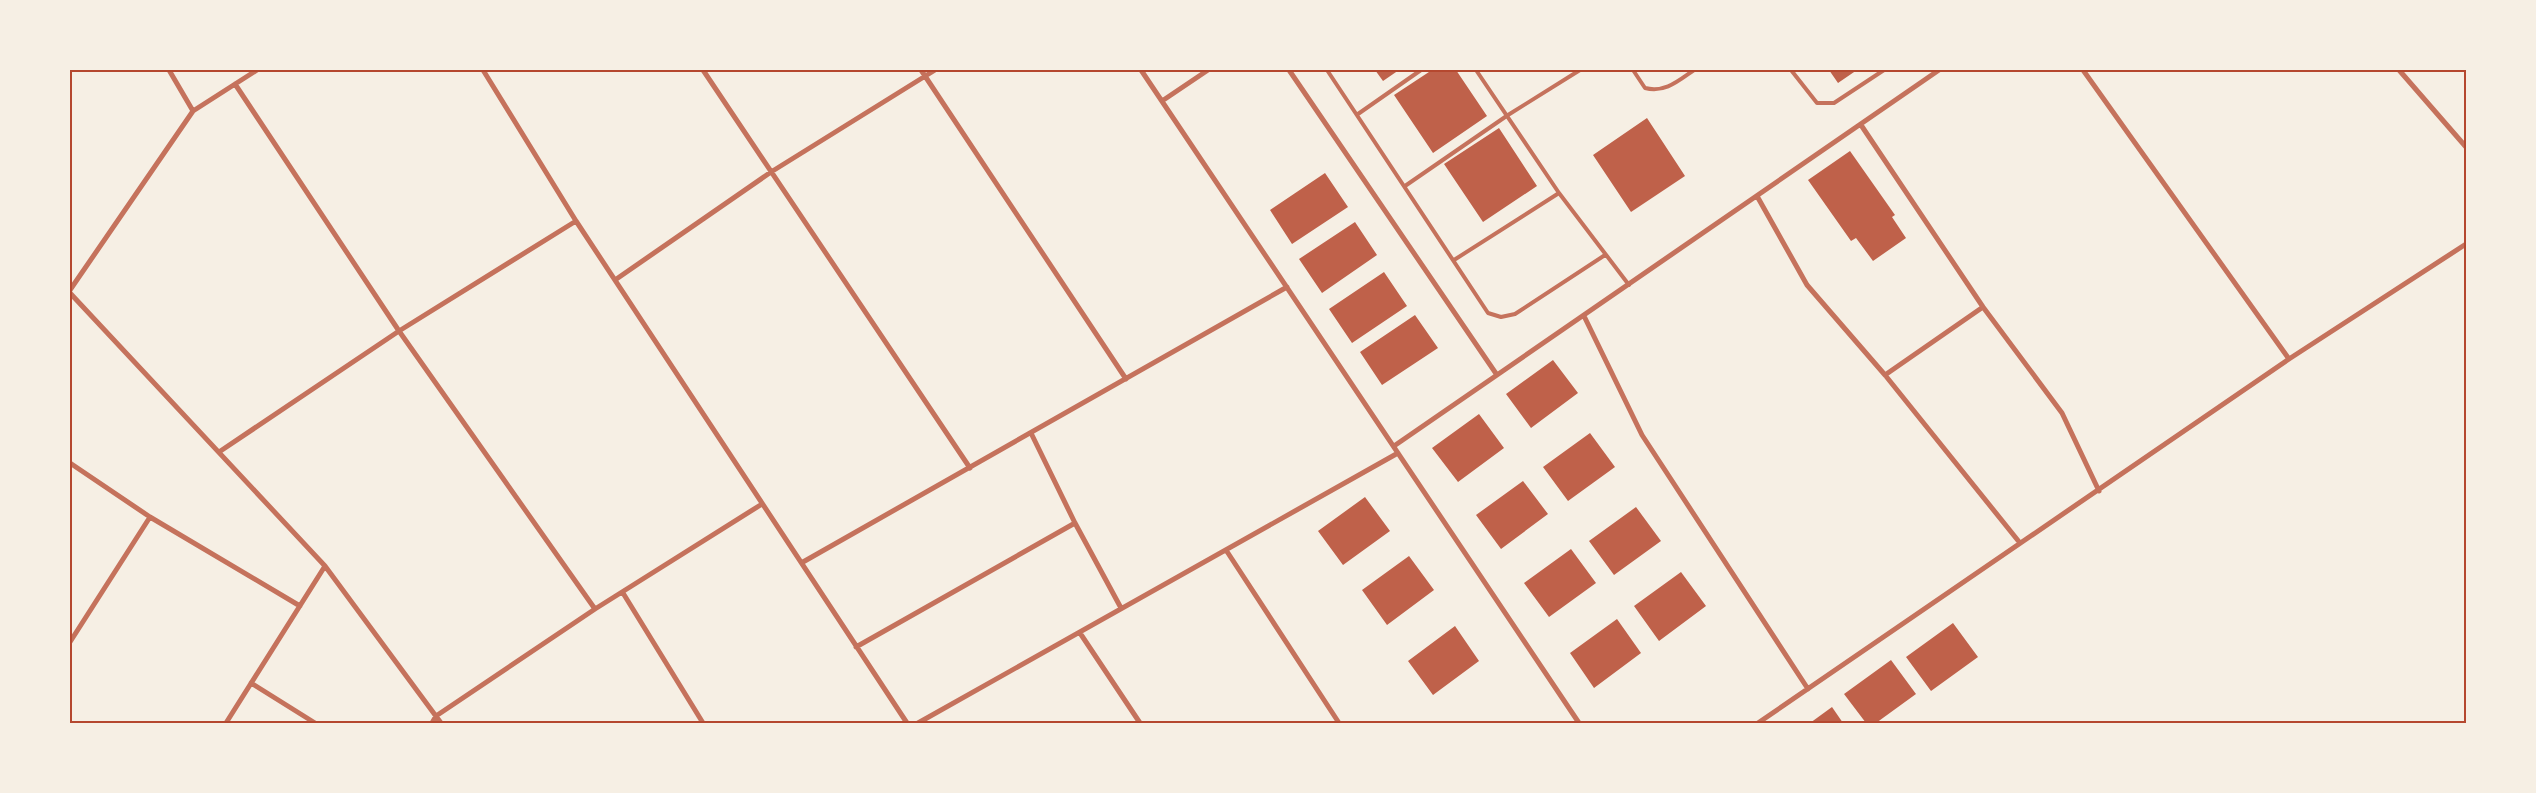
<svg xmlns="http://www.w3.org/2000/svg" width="2536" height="793" font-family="'Sofia Sans Condensed',sans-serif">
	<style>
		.building { fill: #bf614a }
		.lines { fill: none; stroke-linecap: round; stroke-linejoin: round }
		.service { stroke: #c5725c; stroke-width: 4 }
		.minor { stroke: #c5725c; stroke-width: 5 }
		.neatline { fill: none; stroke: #b5482f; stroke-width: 2 }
	</style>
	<rect width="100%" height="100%" fill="#f6efe4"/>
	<path class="building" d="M1375,70h24l-16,11z
		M1432,70h24l31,46 -54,37 -39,-58z
		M1829,70h28l-19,13z
		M1647,118l38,58 -54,36 -38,-57z
		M1499,128l38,58 -54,36 -39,-58z
		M1850,151l45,64 -3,2 14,21 -33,23 -17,-23 -5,3 -43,-61z
		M1325,173l23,34 -56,37 -22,-34z
		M1355,222l22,33 -55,38 -23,-34z
		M1384,272l23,34 -55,37 -23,-34z
		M1415,315l23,33 -56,37 -22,-33z
		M1553,360l25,33 -47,35 -25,-34z
		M1479,414l25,34 -46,34 -26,-34z
		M1590,433l25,34 -47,34 -25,-34z
		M1523,481l25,33 -47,35 -25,-34z
		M1365,497l25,34 -47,34 -25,-34z
		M1636,507l25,34 -47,34 -25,-34z
		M1571,549l25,34 -47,34 -25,-34z
		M1409,556l25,34 -47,35 -25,-35z
		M1681,572l25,34 -47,35 -25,-35z
		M1617,619l24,34 -47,35 -24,-35z
		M1953,623l25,34 -47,34 -25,-34z
		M1455,626l24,35 -46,34 -25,-34z
		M1891,660l25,34 -40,29h-10l-22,-29z
		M1832,707l11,16h-33z"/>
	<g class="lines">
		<path class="service" d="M1327,70l161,243 13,4 14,-3 90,-59
			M1476,70l83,123 70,92
			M1633,70l12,18c20,5 33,-7 49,-18
			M1791,70l26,33h17l50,-33
			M1358,114l63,-44
			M1405,186l103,-71 72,-45
			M1454,260l105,-67"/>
		<path class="minor" d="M169,70l24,41
			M483,70l93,151 331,502
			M703,70l267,398
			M921,70l205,309
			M1141,70l438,653
			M1289,70l208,305
			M2083,70l206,289
			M2399,70l67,77
			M235,84l164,247 196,278
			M1162,101l46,-31
			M1861,125l122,182 79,106 37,78
			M1757,196l50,89 78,90 135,168
			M615,280l156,-108 164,-102
			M70,290l123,-179 64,-41
			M70,293l255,273 116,157
			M1584,316l58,119 166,254
			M1885,375l98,-68
			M1031,433l44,90 46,85
			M1394,446l545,-376
			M219,452l180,-121 177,-110
			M70,463l80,54 150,89
			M1226,550l113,173
			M803,562l484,-275
			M623,593l80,130
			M1080,633l60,90
			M70,642l80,-125
			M856,647l219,-124
			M251,683l64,40
			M226,723l99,-157
			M432,723l4,-7 159,-107 167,-105
			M918,723l480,-270
			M1758,723l531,-364 177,-115"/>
	</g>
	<rect width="2536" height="793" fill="none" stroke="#f6efe4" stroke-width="142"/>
	<rect x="71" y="71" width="2394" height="651" class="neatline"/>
</svg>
